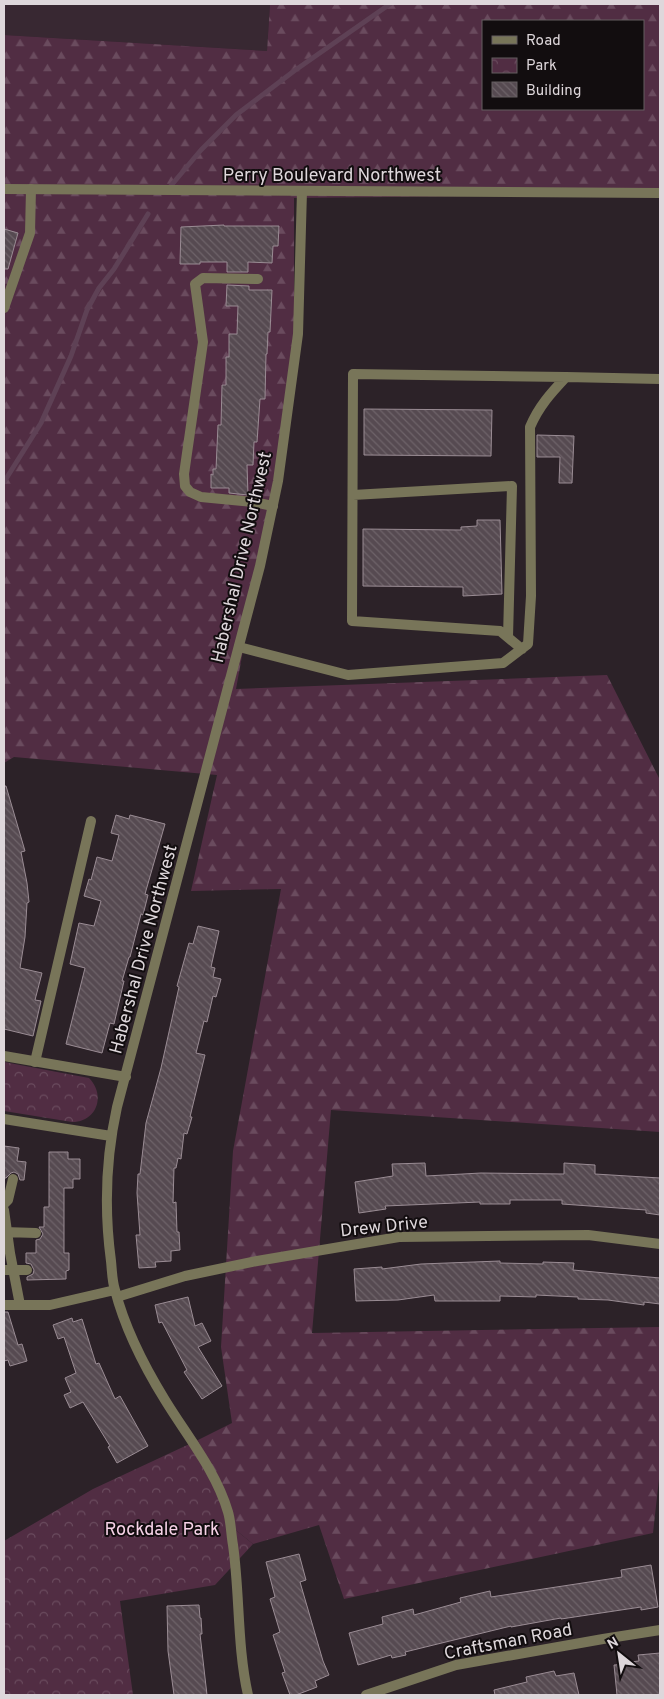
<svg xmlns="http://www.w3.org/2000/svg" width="664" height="1699" font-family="Overpass,sans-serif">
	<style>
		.built { fill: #382832 }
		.forest { fill: url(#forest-firs); fill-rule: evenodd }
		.park { fill: url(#park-crowns) }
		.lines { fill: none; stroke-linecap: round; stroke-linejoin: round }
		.stream { stroke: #5e4155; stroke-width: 5 }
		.building { fill: url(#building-back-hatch); stroke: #9a8c94 }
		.service { stroke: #787559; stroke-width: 10 }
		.minor { stroke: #787559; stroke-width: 10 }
		.tertiary { stroke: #787559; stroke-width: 10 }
		.labels { text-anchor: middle; stroke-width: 4; stroke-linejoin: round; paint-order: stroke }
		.street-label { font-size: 18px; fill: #ded7db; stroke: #120d0f }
		.park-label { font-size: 18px; fill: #f7d2e7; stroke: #120d0f }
	</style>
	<defs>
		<pattern id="forest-firs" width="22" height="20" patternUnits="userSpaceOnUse" patternTransform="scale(1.25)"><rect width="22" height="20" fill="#512d43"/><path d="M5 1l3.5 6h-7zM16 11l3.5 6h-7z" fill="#6a4b5e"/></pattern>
		<pattern id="park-crowns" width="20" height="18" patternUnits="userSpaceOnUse" patternTransform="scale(1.25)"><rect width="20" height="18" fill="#512d43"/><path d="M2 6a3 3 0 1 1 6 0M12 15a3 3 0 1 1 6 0" fill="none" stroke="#6a4b5e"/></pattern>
		<pattern id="building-back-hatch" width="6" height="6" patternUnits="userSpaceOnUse" patternTransform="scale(1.25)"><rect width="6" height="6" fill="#564a51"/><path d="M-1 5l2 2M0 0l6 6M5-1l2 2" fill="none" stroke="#6e6369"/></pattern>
	</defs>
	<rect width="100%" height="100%" fill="#2c2228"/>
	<path class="built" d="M4,4h266l-3,47 -263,-16z"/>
	<path class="forest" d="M270,4h390v190l-366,4v172l-58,319 371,-14 53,105v352l-329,-22 -19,223 348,-6v143l-7,63 -309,66 -25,-74 -66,19 -21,-17 -34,-87 34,-17 -11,-76 12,-196 48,-262 -90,2 26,-116 -203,-18 -10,6v-728l263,16zM483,21h160v88h-160z"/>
	<path class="park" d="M4,1062l85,16c17,17 8,44 -17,44l-68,-11z
		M198,1440l34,87 21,17 -38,41 -95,16 13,94h-129v-154l89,-52z"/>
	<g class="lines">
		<path class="stream" d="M169,188l32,-38 35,-35 58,-44 96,-67
			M4,482l37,-59 30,-67 16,-46 12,-22 15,-19 34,-55"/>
	</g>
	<path class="building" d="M224,225v1h55l-1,20h-5l-1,17 -24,-1v10h-21v-10h-27v2h-20l1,-37z
		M4,229l14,4 -10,36h-4z
		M227,285l22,1v4h23l-2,42h-2l-1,22h-1l-1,45h-5l-3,43h-3l-1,23h-6l1,30 -19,-2v-5h-18v-14l2,1v-6h3l2,-44h3l1,-40h4v-28h3v-23h8l1,-28h-12z
		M364,409l128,1 -1,46 -127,-1z
		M537,435l37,1 -2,47h-13l1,-26h-23z
		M477,520h23l2,74 -39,2v-9l-100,-1v-57l98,1v-3l16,-1z
		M4,786h2l19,65 -4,1 6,31 2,19 -2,1 -2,34 -5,31 22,5 -7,27 6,1 -8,35 -29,-7z
		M116,815l13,4 1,-4 35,9 -20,70 3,1 -5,20 -2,-1 -11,43h-1l-7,24h2l-10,43 -4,-1 -8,30 -36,-9 19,-76 -15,-4 9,-41 15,3 7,-25 -17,-5 5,-17 2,1 6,-23 15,4 7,-26 -8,-2z
		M198,926l21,5 -8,36 4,1 -2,9 8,2 -5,18 -3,-1 -6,26 -3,-1 -8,32 9,2 -15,62h2l-5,17 -3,-1 -3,26 -3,-1 -2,10h-2l-1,35 3,-1 1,30h2l1,18 -9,1v10l-16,1 1,5 -17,1 -3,-33h4l-3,-42 1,-19h2l6,-51 15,-55 18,-81 -2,-1 12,-43 4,1z
		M4,1146l15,2 -2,13 9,1 -2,18h-4l-2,-6 -4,-2 -3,1 -5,5h-2z
		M49,1152h19v7h12v20h-7v9h-9v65h5v17l-3,1v8l-39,1v-3l6,-3 1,-4 -3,-6 -5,-1v-10h10v-13l4,-1 3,-5 -4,-7h5v-20h5z
		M425,1163l1,13 55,-3 83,1v-11l31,2v9l65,4v37l-14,-2v-3l-84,-6v-4h-52v4h-30v-2l-95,4 1,3 -27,4 -4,-31 38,-6 -1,-12z
		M500,1261v2l43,1v-2l31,1 -1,7 87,8v26l-16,-2v3l-36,-5 -30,-1v-2l-42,-2v2l-36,-1v5h-65l-1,-6 -36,5 -42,1 -2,-32 28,-2v2l39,-5z
		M188,1297l7,29 7,-3 9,18 -13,6 24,39 -20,13 -18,-27 3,-2 -25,-48 -3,1 -4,-18z
		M4,1312h4l10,33 4,-1 5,17 -17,5 -2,-6 -4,1z
		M72,1318l1,4 9,-3 14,45 3,-1 16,36 5,-3 28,50 -31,17 -9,-16 2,-1 -27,-44 -13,6 -6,-13 7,-3 -6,-14 11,-5 -12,-36 -6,2 -5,-14z
		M299,1554l7,26 -6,2 23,79 6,14 -14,6 2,6 -21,8h-6l-8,-22 3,-1 -12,-37 7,-3 -10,-33 5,-2 -9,-35z
		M651,1565l7,42 -17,3v-3l-80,12v-1l-50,9v-1l-106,26 1,3 -14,3 -1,-3 -33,10 -9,-32 34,-9 -1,-7 31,-8 1,6 47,-13 -1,-4 30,-7 1,6 131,-20 -1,-7z
		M199,1605l1,13h1l1,16h-2l7,61h-33l-6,-44 -1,-45z
		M660,1653v42h-43l-3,-30 16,-1v-2l9,-1 -1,-6z
		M554,1671l2,5 18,-3 5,22h-84l-1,-5 33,-8 -1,-5z"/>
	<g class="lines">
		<path class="service" d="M258,279l-55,-1 -8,6 8,58 -19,132 1,12 5,6 11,5 52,5 20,4
			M353,495l159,-9 -4,151
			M239,647l109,28 155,-12 25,-19 3,-48 -1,-169c9,-21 21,-34 36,-50l94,2
			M522,649l-22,-18 -148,-10 1,-247 213,3
			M35,1062l56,-241
			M4,1204l4,-4 5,-21
			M4,1210l6,43 10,52
			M4,1232l32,1
			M4,1270h23"/>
		<path class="minor" d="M4,308l26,-75 1,-44
			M4,1056l122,21
			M4,1119l107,17
			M117,1297l68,-21 72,-15 142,-24 189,-2 72,9
			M4,1305h46l65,-15
			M248,1695c-11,-49 -8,-100 -15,-150 -2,-11 -2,-23 -5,-33 -12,-41 -41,-76 -63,-112 -21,-34 -40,-71 -50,-110 -3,-9 -3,-20 -4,-29 -7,-52 -5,-104 6,-154l143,-541 18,-85 20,-147 4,-143
			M366,1695l90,-30 147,-26 57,-9"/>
		<path class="tertiary" d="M4,189l656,4"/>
	</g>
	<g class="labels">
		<g class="street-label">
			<text x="332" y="181">Perry Boulevard Northwest</text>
			<text transform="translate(241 557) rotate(-77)" y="6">Habershal Drive Northwest</text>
			<text transform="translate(143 949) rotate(-75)" y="6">Habershal Drive Northwest</text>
			<text transform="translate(384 1226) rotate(-6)" y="6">Drew Drive</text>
			<text transform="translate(508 1641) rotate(-11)" y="6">Craftsman Road</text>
		</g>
		<g class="park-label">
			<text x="162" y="1535">Rockdale Park</text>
		</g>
	</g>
	<rect width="664" height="1699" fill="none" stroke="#ded7db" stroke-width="10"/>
	<rect x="482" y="20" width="162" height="90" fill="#120d0f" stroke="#645e61"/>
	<rect x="492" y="36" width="25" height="8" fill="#787559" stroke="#645e61"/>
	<text x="526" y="45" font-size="15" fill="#ded7db">Road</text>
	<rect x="492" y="58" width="25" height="15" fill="url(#park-crowns)" stroke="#645e61"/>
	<text x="526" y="70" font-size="15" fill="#ded7db">Park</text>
	<rect x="492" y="82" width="25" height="15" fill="url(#building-back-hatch)" stroke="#645e61"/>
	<text x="526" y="95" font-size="15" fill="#ded7db">Building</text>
	<g transform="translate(619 1654) rotate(330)" stroke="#120d0f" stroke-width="4" paint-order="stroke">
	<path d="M0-4L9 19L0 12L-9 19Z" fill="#ded7db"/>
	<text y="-8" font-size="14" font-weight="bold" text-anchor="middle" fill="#ded7db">N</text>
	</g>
</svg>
